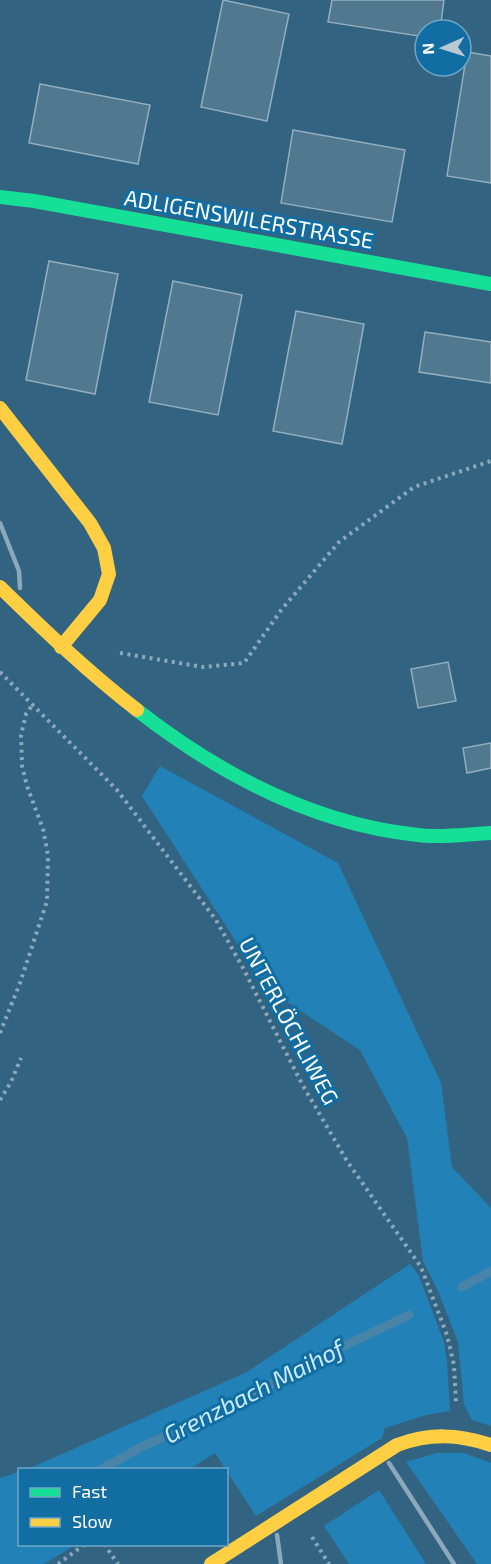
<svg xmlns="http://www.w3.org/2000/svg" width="491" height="1564" font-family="'Exo 2',sans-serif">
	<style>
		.green { fill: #2281b7 }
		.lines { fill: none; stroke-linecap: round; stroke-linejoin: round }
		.stream { stroke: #4784a7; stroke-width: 9 }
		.building { fill: #50788f; stroke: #93aebe; stroke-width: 1.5 }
		.path { stroke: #8ba9ba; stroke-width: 4; stroke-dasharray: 3 4.5; stroke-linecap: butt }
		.lane { stroke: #8ba9ba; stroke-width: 4.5 }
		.fast { stroke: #16e098; stroke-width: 14 }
		.slow { stroke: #ffcf43; stroke-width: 14 }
		.labels { text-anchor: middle; stroke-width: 6; stroke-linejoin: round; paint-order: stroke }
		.street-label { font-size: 22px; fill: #fff; stroke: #116da2 }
		.water-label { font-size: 24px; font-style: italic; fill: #caebfd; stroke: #116da2 }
	</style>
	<rect width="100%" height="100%" fill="#326481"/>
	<path class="green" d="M160,766l178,97 103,220 11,84 39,41v218l-19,-6 -8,-15 -6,-63 -20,-51 -15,-30 -16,-123 -47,-88 -94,-62 -124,-192z
		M410,1264l9,12 25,66 3,19 3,50 -24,4 -41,13 -3,10 -126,78 -41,-63 -25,16 -164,1 221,-98z
		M437,1453h27l27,10v101h-14l-71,-102z
		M19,1472l1,72 55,1 -31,19h-44v-86z
		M379,1490l47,74h-77l-25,-38z"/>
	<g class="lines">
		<path class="stream" d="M462,1287l29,-16
			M100,1470l43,-24 76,-33 104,-57 86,-41"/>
	</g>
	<path class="building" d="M223,0l66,14 -22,107 -66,-14z
		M332,0h112l-4,30h-15v7l-97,-15z
		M467,52l24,4v127l-44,-7z
		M40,84l110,21 -12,59 -109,-21z
		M293,130l112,20 -13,72 -111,-19z
		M49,261l69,13 -23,120 -69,-14z
		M173,281l69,14 -24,120 -69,-13z
		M296,311l68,13 -22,120 -69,-13z
		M425,332l66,10v41l-72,-11z
		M448,662l8,39 -38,7 -7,-39z
		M491,743v25l-24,5 -4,-25z"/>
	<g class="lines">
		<path class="path" d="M120,653l83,14 41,-4 38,-54 57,-67 75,-55 77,-26
			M0,672l117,118 99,130 27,48 59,116 45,77 74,106 26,68 7,30 2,38
			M0,1033l20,-50 27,-82 1,-46 -5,-26 -16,-43 -5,-20 -1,-31 5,-21 7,-10
			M0,1100l11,-18 10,-24
			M312,1537l17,27
			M104,1544l14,20
			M58,1564l27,-20"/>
		<path class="lane" d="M0,523l19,48 1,17
			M389,1463l65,101
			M277,1535l4,29"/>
		<path class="fast" d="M0,197l34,4 457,83
			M137,710c82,64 176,114 281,125 23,3 49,-1 73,-2"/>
		<path class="slow" d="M0,408l90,115 14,25 5,26 -9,26 -39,47
			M0,587c44,43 88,85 137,123
			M211,1564l186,-119c33,-12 61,-11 94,0"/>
	</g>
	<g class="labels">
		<g class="street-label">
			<text transform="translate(249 219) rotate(10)" y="8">ADLIGENSWILERSTRASSE</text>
			<text transform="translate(289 1021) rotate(62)" y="8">UNTERLÖCHLIWEG</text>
		</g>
		<g class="water-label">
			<text transform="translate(254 1392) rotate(-27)" y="8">Grenzbach Maihof</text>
		</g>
	</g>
	<rect x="18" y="1468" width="210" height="78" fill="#116da2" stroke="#70a7c7" stroke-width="1.5"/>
	<rect x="30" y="1488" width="30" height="9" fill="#16e098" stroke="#70a7c7" stroke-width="1.5"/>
	<text x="72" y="1498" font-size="18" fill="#ffffff">Fast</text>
	<rect x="30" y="1518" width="30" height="9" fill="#ffcf43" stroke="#70a7c7" stroke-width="1.5"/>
	<text x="72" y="1528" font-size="18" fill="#ffffff">Slow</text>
	<g transform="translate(443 48) rotate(267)"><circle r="28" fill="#116da2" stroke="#70a7c7" stroke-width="1.5"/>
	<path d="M0-4.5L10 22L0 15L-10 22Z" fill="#b7c9d3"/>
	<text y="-9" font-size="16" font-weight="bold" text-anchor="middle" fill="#ffffff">N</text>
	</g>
</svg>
